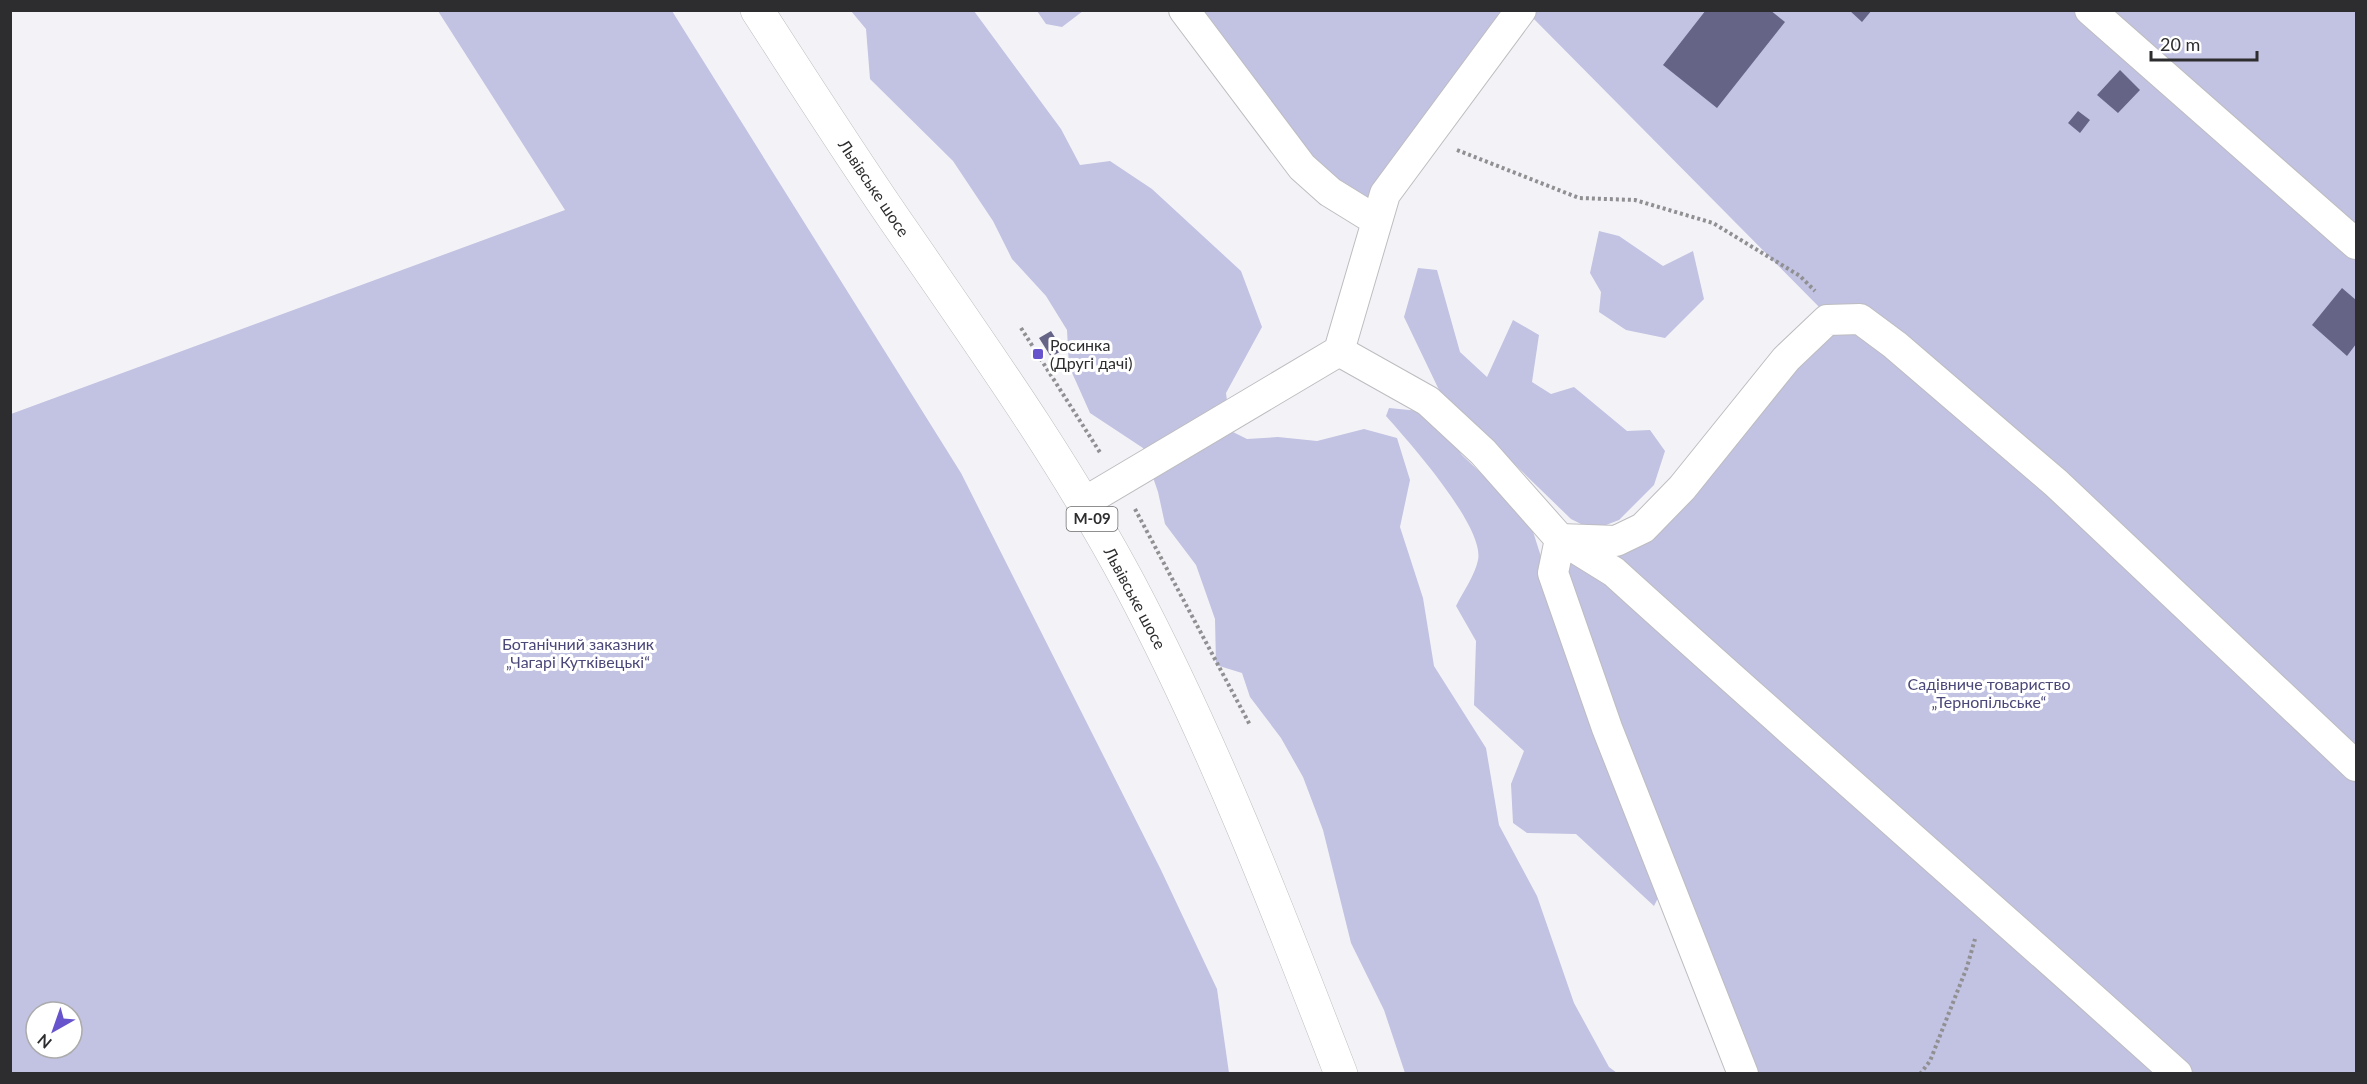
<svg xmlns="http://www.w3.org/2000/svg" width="2367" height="1084" font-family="Lato,sans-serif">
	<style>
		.green { fill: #c2c2e2; fill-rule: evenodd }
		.building { fill: #656486 }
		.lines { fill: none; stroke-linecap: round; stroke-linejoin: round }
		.street-casing { stroke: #bdbdc1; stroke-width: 32 }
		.highway-casing { stroke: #bdbdc1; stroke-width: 34 }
		.path { stroke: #909093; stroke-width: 4; stroke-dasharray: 3 3; stroke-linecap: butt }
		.street { stroke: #fff; stroke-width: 30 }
		.highway { stroke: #fff; stroke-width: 33 }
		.poi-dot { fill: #6754cd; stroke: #fff; stroke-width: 2 }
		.labels { text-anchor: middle; stroke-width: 6; stroke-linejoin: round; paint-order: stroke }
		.shield { fill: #fff; stroke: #6c6c6d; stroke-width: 1.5 }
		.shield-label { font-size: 15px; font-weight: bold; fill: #2d2d2f }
		.street-label { font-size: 16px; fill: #2d2d2f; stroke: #fff }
		.poi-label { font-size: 16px; fill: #2d2d2f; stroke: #fff; text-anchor: start }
		.park-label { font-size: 16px; fill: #4a4779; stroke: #fff }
	</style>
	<rect width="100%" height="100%" fill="#f3f3f7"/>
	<path class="green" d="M438,11h234l289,462 200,397 56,119 12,84h-1218v-659l554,-204zM36,1012h36v36h-36z
		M851,11h123l87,118 19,36 30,-4 42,28 89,82 21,56 -36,66 5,38 16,8 31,-2 39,4 47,-12 33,9 13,42 -10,47 23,71 11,68 52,82 13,77 38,71 37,107 35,64 8,6h-212l-21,-63 -33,-67 -28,-113 -20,-53 -22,-39 -31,-41 -8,-24 -26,-8 -1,-46 -19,-54 -31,-41 -7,-32 -15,-44 -53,-35 -21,-47 -2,-36 -21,-34 -34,-37 -19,-38 -40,-60 -83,-82 -4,-50z
		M1037,11h46l-21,16 -16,-3z
		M1184,11h337l-144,210 -47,-29z
		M1526,11h830v1062h-613l-136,-345 -47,-189 56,2 215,-222z
		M1599,231l20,5 44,30 30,-15 11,48 -39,39 -39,-8 -27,-18 2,-20 -11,-19z
		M1418,268l19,2 23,82 27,25 26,-57 26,15 -7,47 19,12 23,-7 53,44 23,-1 15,21 -11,34 -35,35 -26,10 -22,-11 -131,-127 -36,-75z
		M1389,408l41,4 32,43 67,64 58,182 74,191 -7,14 -78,-72 -49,-1 -14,-10 -2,-39 13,-33 -50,-46 2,-64 -20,-35c7,-14 19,-31 22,-46 7,-33 -69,-118 -92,-144z"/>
	<path class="building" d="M1706,10h64l15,12 -68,86 -54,-43z
		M1849,10h23l-10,12z
		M2120,70l20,20 -22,23 -21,-18z
		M2078,111l12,9 -10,13 -12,-10z
		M2342,288l14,12v44l-9,12 -35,-31z
		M1051,331l12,19 -12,7 -12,-19z"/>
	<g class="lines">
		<defs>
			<path id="street" d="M1184,10l118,157 28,25 47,29
				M2090,10l266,234
				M1339,351l89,50 55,51 77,87 -7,34 54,155 136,346
				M1083,503l256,-152 46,-157 136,-184
				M1560,539l56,2 27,-13 39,-40 104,-129 41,-39 33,-1 35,26 161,138 300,283
				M1564,541l50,31c186,169 376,333 563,502"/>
			<path id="highway" d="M757,10c48,74 95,148 145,220 80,116 162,231 228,355 83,157 147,323 211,489"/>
		</defs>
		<use href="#street" class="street-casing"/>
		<use href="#highway" class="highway-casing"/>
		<path class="path" d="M1457,150l122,48 56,2 78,23 87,53 15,15
			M1021,328l80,126
			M1135,509l115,216
			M1920,1074l10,-13 37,-94 8,-28"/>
		<use href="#street" class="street"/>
		<use href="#highway" class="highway"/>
	</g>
	<rect class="poi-dot" x="1032" y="348" width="12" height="12" rx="3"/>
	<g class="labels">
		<rect class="shield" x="1066.5" y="507" width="51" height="24" rx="4.5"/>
		<g class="shield-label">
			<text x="1092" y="524">М-09</text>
		</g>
		<g class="street-label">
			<text transform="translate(874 188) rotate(56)" y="6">Львівське шосе</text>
			<text transform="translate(1135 598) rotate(62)" y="6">Львівське шосе</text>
		</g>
		<g class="poi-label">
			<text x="1050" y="351">Росинка<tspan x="1050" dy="18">(Другі дачі)</tspan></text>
		</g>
		<g class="park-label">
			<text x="578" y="650">Ботанічний заказник<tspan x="578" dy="18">„Чагарі Кутківецькі“</tspan></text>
			<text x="1989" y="690">Садівниче товариство<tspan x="1989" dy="18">„Тернопільське“</tspan></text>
		</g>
	</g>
	<rect width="2367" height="1084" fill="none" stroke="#2d2d2f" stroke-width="24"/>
	<g transform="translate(54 1030) rotate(220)"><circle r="28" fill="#ffffff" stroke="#ababac" stroke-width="1.5"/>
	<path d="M0-4.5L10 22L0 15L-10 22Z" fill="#6754cd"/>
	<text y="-9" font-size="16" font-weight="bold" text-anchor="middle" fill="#2d2d2f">N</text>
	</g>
	<path d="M2151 51v9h106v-9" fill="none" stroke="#2d2d2f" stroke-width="3"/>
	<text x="2160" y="51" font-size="18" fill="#2d2d2f" stroke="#ffffff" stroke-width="4.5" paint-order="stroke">20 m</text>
</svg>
